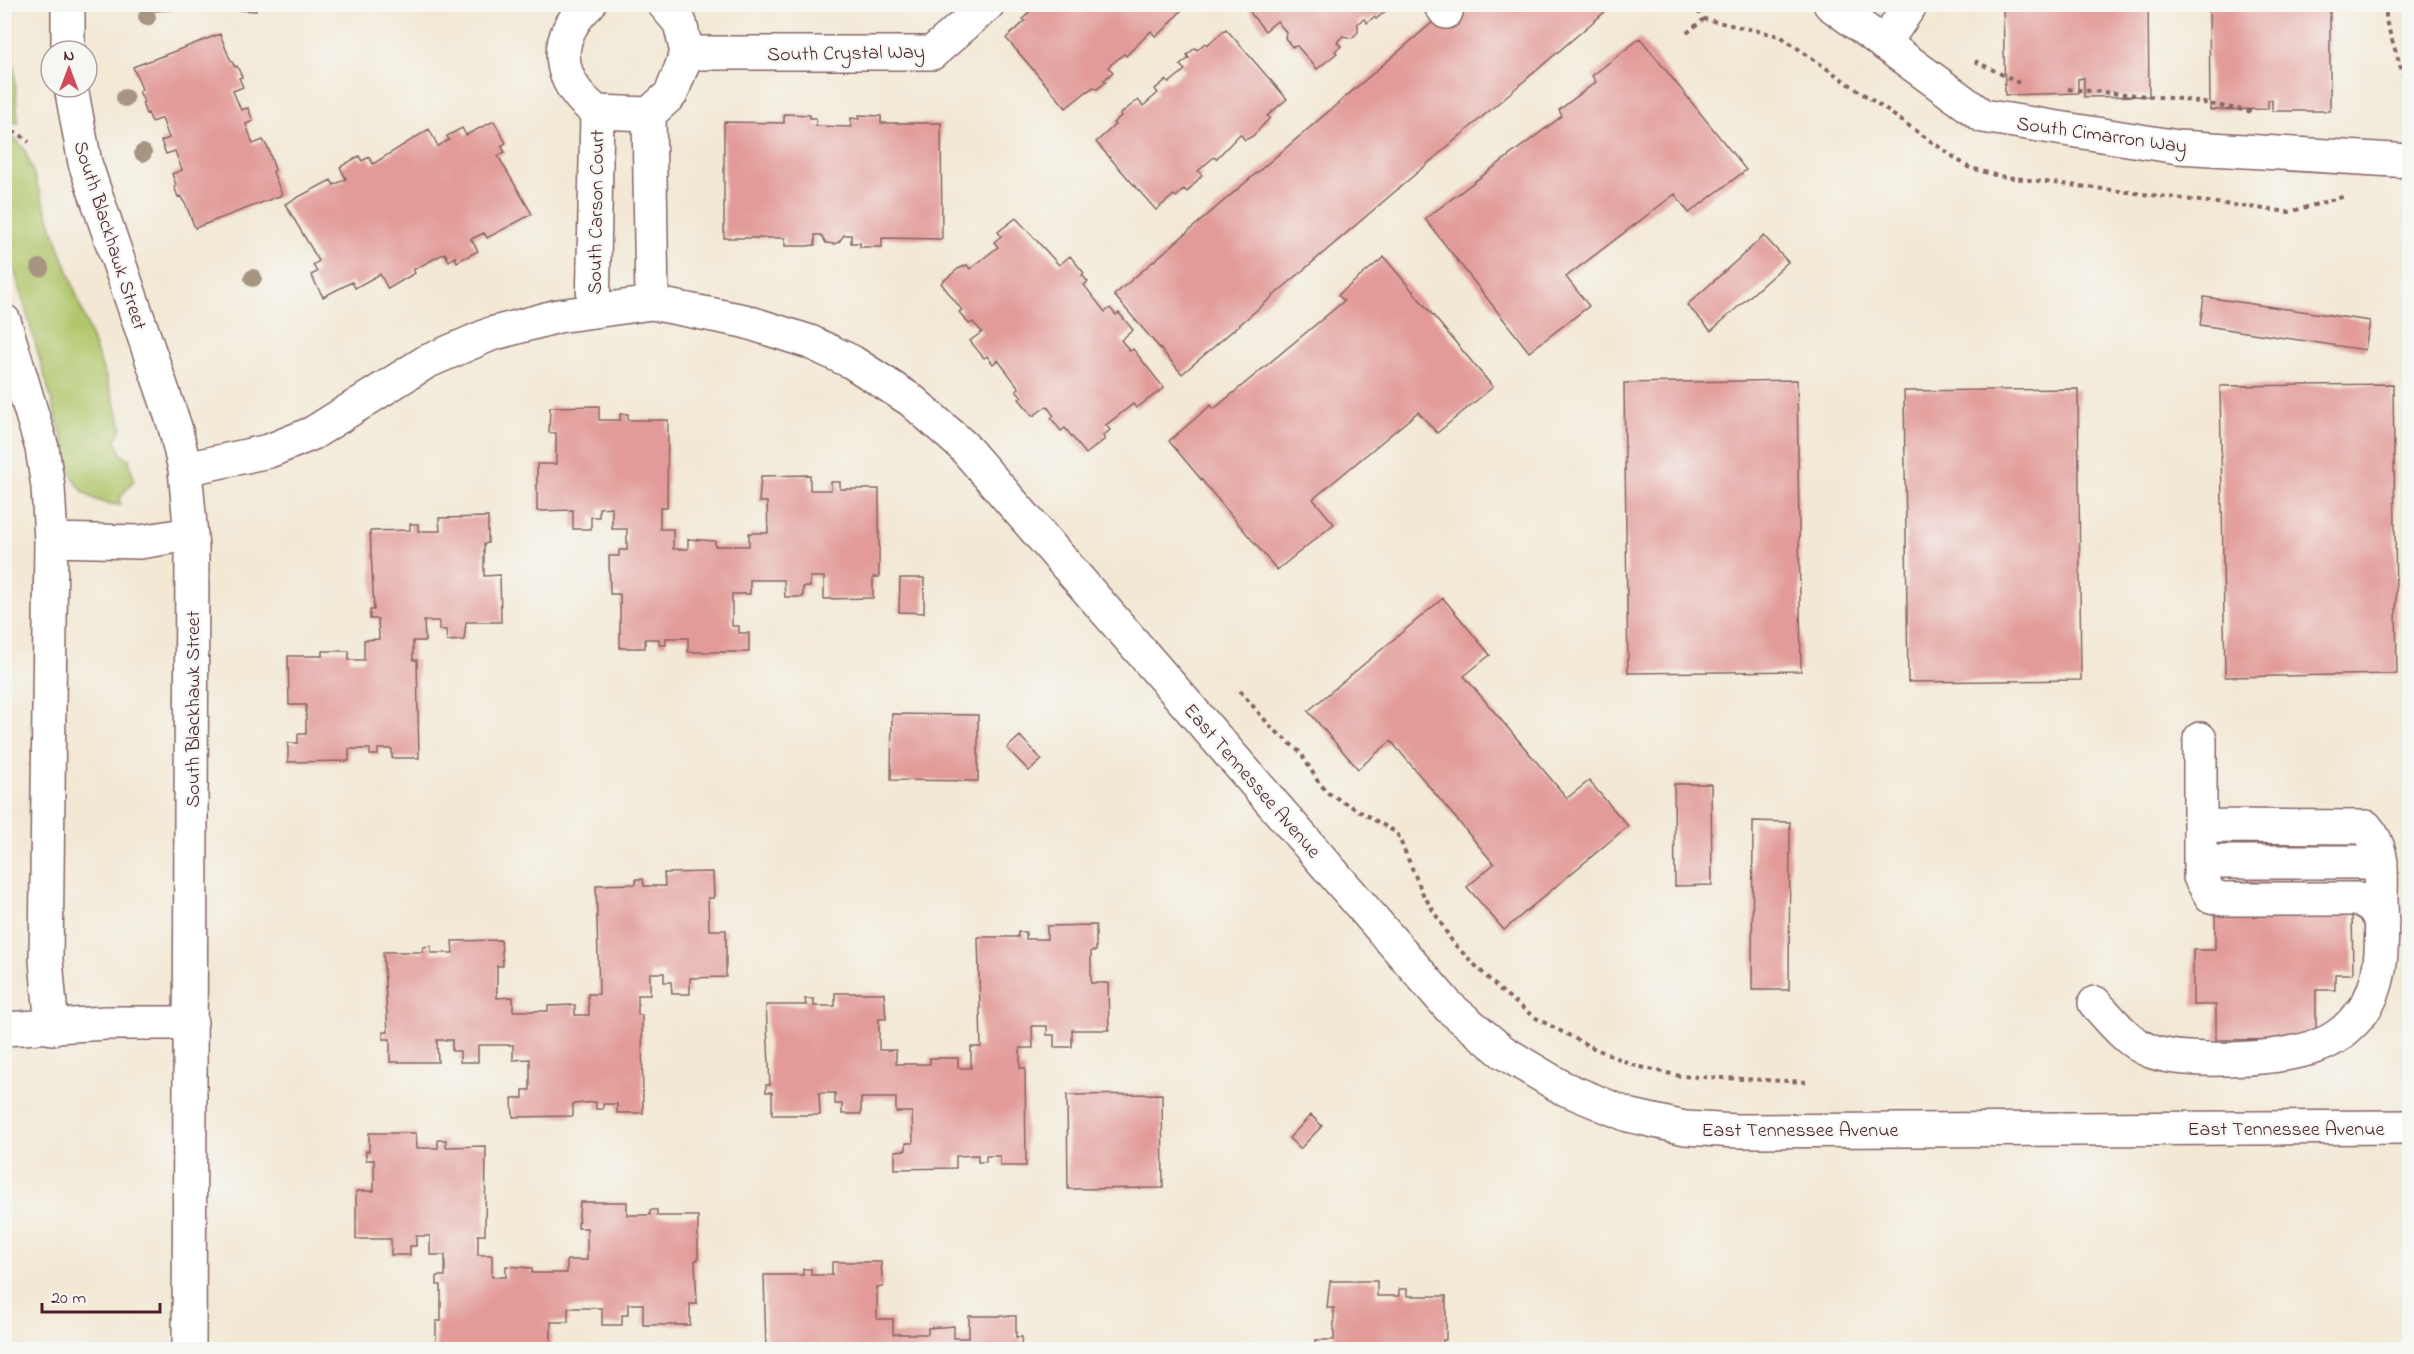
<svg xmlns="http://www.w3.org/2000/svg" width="2414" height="1354" font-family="'Indie Flower',sans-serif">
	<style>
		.green { fill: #b0c66b; stroke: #7d724b; stroke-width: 1.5 }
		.building { fill: #e29b98 }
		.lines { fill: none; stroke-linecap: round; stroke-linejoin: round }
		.minor-casing { stroke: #856566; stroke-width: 36 }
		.path { stroke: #856566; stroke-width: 4; stroke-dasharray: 4.5 4.5; stroke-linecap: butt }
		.minor { stroke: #fff; stroke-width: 33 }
		.tree { fill: #a79582 }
		.labels { text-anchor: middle; stroke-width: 4.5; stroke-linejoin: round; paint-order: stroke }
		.street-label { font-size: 20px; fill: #4a1f2b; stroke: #f6f6f2 }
	</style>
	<rect width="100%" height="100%" fill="#f6f6f2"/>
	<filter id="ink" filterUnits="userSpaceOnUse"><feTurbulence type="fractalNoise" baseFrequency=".0167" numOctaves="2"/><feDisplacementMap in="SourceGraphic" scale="12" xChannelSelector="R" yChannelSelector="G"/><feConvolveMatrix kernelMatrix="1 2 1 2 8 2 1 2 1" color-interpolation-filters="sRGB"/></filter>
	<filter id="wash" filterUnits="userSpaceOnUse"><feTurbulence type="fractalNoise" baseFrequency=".008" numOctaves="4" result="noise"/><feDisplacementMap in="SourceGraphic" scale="24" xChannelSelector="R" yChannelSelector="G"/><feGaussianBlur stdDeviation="1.35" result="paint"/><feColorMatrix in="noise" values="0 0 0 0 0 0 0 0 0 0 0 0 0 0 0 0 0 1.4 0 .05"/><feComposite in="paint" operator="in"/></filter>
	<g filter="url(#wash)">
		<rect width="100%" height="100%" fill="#f3e8d4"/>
		<path class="green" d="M4,5h9v48l5,70 -13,-2z
			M5,135l12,5 8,10 87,245 10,32 -6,12 5,15 8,5 5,21 -15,19 2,6c-36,-2 -50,-20 -55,-54l-53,-186 -8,-18 8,-6 -8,-13z"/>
		<g id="blocks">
			<path class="building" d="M155,4h34v4l-34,3z
				M197,4h18l-8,5z
				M222,4h34v7l-34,-2z
				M1036,4h151l-23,26 -9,6 -4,-5 -25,25 -2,-2 -16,13 5,5 -9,8 2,2 -9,7 -3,-2 -8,5 -20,16 -60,-70 19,-17 -2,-2z
				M1249,4h145l-18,15 -2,-2 -7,6 -3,-4 -6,4v9l-6,6 -9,-2 -6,6 4,4 -6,5 2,2 -20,16 -20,-23 -5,1 -7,-9 1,-6 -9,-11 -12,10 -13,-16 -5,-9z
				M1454,4h160l-432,370 -68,-79z
				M2003,4h145l1,92 -65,1v-19l-6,1v14l-73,2z
				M2209,4h121v107h-58v-11h-4v9l-58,1z
				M1226,29l61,70 -20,17 3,2 -17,18 -8,4 -5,-6 -24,25 -2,-2 -16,14 4,4 -15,17 -3,-3 -8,8 -2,-2 -18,15 -60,-68 19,-17 -2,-2 8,-7 -1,-2 18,-14 5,6 15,-13 -3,-4 11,-9 3,3 16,-13 -5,-5 9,-7 -2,-3 8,-7 2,2 8,-7 2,2z
				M220,34l9,23 6,10 2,-1 5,11 -3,1 4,9 -10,4 8,19 7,-2 5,13 -7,3 7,20 10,-4 5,8 7,22 -2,2 9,23 -87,33 -9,-23 -6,-9 -2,1 -4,-11 2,-1 -4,-11 10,-4 -7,-19 -9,3 -5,-13 8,-3 -7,-20 -10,4 -4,-9 -2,1 -4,-11 2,-1 -5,-11 3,-2 -9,-22z
				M1640,38l106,132 -57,43 -14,-19 -109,83 23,29 -60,46 -104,-133 137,-103 -3,-6 37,-28 -4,-6z
				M784,114l26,1v3h6v8l35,1v-9l8,1v-4l22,1v7h60l1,116 -60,-1v9h-22v-4h-9v-8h-7l-5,7 -5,2 -8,-1 -5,-8h-6v10l-9,1h-21v-8h-61v-116l60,1z
				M494,121l12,22 -5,3 4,6 -7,4 34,58 -45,24 -3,-5 -13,6 7,12 -21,11 -2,-5 -6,4 -4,-8 -32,17 2,3 -27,16 -8,-15 -25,14 -3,-6 -29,15 -12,-22 6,-3 -4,-7 6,-4 -34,-57 46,-24 3,5 12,-6 -6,-12 19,-11 3,5 7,-4 4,7 56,-35 9,17 11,-6 -2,-4 15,-8 4,7z
				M1016,218l43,47 11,-9 14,17 -2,2 6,7 -4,3 21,27 5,-4 6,7 3,-2 14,17 -12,10 9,11 3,-2 31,39 -28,20 -3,-4 -27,21 4,5 -7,6 2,3 -19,15 -21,-26 -4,3 -10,-13 3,-2 -7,-10 -14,10 -14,-17 3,-2 -6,-7 3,-2 -21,-28 -5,4 -6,-8 -3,2 -14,-17 12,-9 -9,-10 -4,2 -10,-12 3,-2 -21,-27 17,-14 9,-4 3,4 28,-22 -4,-5 7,-6 -3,-4z
				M1764,236l24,26 -77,69 -24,-26z
				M1384,257l109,130 -56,46 -19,-21 -105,87 21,25 -57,46 -108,-129 42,-36 3,4 130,-108 -6,-6z
				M2204,297l166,24 -5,29 -165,-25z
				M1797,380l4,291 -173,2 -4,-290z
				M2393,384l4,290 -172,3 -5,-291z
				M2078,389l3,291 -173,2 -4,-291z
				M599,406v14h21v-6h8v6h40l-1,88h-7v21h13v20h15v-10l27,2v5h34v-13h19l-1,-31h-8l2,-26 49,-1v15h21v-8h9v7h39v88h-6v21l-49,1v-22h-14v10h-7v10h-18l-1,-17h-34v14h-18v32h7v7h10v19h-61v-14h-22v7h-7v-6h-14v9h-25v-54h-10l-1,-38h10v-6h8v-21h-15v-22l-13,1v9h-8v12h-18v-19l-36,1v-47h19v-31h-7l1,-26z
				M488,517v26l-4,1v32l16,-1 1,47h-35l-2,18 -17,1 -1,-11h-7v-9h-15l1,20h-12v19h4l2,98h-27v-9h-14v6h-8v-6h-21v12l-61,1v-19h10v-9h8v-29h-17l-1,-49h34v-5h27v9h15v-20l15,-1 -1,-20h-8v-9h4l-4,-79 40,-1v-6h8v7h22l-1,-13z
				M900,578h24v35l-25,-1z
				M1443,598l47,57 -26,21 103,122 22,-17 39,45 -124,104 -37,-43 27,-23 -103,-123 -33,28 -50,-58z
				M892,714l86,1v66l-87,-1z
				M1020,736l22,24 -13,11 -22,-23z
				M1674,784h37l1,101 -37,1z
				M2249,810h43v101h60l1,63h-18v16h-19v49l-100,1v-35h-23v-55h22v-39h34z
				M1753,821l37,1 -1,168h-37z
				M713,872l1,26h-6l1,32h17v47l-36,1v16h-18l-1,-12h-7v-9h-14v22h-12v20h4l1,98h-26v-9h-14v5h-7v-7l-23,2v12l-60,1 -1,-19h11v-8h7v-31l-17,1v-15h-35v17h-18v-11h-8v-11h-15l1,22h-48v-23h-7v-7h5l-5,-80h40v-5l8,-1v7h22l-1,-12 49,-1 2,26h-6v32l16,-1v14h35v-5l27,-1v10h14l-1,-21h11l-3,-109 40,-1v-5h7l1,7h21l-1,-13z
				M1096,925v26h-5v32h17l1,47h-37v17h-18v-12h-7v-9h-15l1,22h-13v20h5l1,98h-26v-10h-14v6h-8v-7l-22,1v12l-61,1v-18l11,-1v-7h7l-1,-31h-16v-14h-35v16h-19v-10h-7v-11h-16l1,22h-48v-23h-6v-7h4l-4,-80h40l-1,-6h9v7h21v-13h49l2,26h-7v31h17v14h34v-6h28v10h13v-21h10l-3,-110h40v-5h8v7h21v-13z
				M1162,1094l1,94 -95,1 -1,-94z
				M1311,1115l11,11 -22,23 -11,-11z
				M369,1133h47l1,15h21v-8h8v7l40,-1 -1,89h-7v20h14v22h14v-11l26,2v5h35v-13h20v-32h-9l2,-26h47v13h23v-5h7v6h41v44h-3l2,44h-7v21h-47v-21h-15v11h-6v10h-20v-17h-34v14h-17v28h-115v-29h5v-36h-4v-9h8v-21h-15v-19h-14v10h-6v9h-19v-16h-35v-48h18v-31h-8v-9h3z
				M832,1262h49l2,25h-6v32h16v15h35v-6l26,-2v12h15v-22h47v21h6l-2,13h-254l-2,-75h39v-6h8v6h21z
				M1330,1281h47v15h22v-7h8v7h39v44h-3v10h-128v-10h19v-32h-7z"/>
		</g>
	</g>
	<g filter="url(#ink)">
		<use href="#blocks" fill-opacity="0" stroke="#856566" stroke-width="1.5"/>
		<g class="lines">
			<defs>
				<path id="minor" d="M68,4v47
					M589,4c-38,35 -33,77 8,108l52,2 22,-20 16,-41 -7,-30 -16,-19
					M1440,4l6,8
					M1830,4l153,112 195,31 232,14
					M1884,44l27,-40
					M687,53h245l56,-49
					M71,87l14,76 90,264 10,42 7,79 -3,802
					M649,114l3,189
					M593,311l4,-199
					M4,321l38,127 6,39 3,53 -5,420 6,68
					M185,469l84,-18 44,-18 113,-71 65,-28 67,-18 94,-13 92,18 66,21 42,20 59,38 52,46 486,561 54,45 60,36 65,27 57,13 52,3 673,-4
					M51,540l89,2 51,-8
					M2200,739v138l11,19 12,3h137l13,8 9,15
					M2201,862h180
					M2095,1003c16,17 32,39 55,48 36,14 139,9 175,-8 14,-6 29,-20 38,-32 22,-31 19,-75 18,-111 0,-27 4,-52 -15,-73l-166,-1
					M4,1029l102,-6h85"/>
			</defs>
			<use href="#minor" class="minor-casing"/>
			<path class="path" d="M1692,4l12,15 76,17 188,131 30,9 291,36 57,-16
				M2386,4v17l24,75
				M1687,33l17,-14
				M1975,61l44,22
				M2068,89l113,10 73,13
				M4,129l14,4 11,9
				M1240,691l31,36 30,26 16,27 11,13 69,40 26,61 30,49 47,47 34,27 55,29 47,20 44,10 128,6"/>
			<use href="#minor" class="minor"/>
		</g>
		<g class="tree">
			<circle cx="147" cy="17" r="9"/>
			<circle cx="125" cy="98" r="9"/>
			<circle cx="143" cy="153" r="9"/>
			<circle cx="40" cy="268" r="9"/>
			<circle cx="253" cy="278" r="9"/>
		</g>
	</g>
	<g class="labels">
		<g class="street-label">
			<text transform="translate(846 52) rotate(-1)" y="7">South Crystal Way</text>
			<text transform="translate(2102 134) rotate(8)" y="7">South Cimarron Way</text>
			<text transform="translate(595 212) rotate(-89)" y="7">South Carson Court</text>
			<text transform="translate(111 235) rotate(72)" y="7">South Blackhawk Street</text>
			<text transform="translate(192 709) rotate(-90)" y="7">South Blackhawk Street</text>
			<text transform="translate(1253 780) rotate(49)" y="7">East Tennessee Avenue</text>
			<text x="2286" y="1135">East Tennessee Avenue</text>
			<text x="1800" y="1136">East Tennessee Avenue</text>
		</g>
	</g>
	<rect width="2414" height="1354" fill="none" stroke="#f6f6f2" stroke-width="24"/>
	<g transform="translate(69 69)"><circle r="28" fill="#f6f6f2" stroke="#b1a0a2" stroke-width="1.5"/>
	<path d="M0-4.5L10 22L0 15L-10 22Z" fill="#d1495b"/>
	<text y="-9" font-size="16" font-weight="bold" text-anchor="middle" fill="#4a1f2b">N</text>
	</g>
	<path d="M42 1303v9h118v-9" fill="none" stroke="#4a1f2b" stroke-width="3"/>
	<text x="51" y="1303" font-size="18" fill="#4a1f2b" stroke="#f6f6f2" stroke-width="4.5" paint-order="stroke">20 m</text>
</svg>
